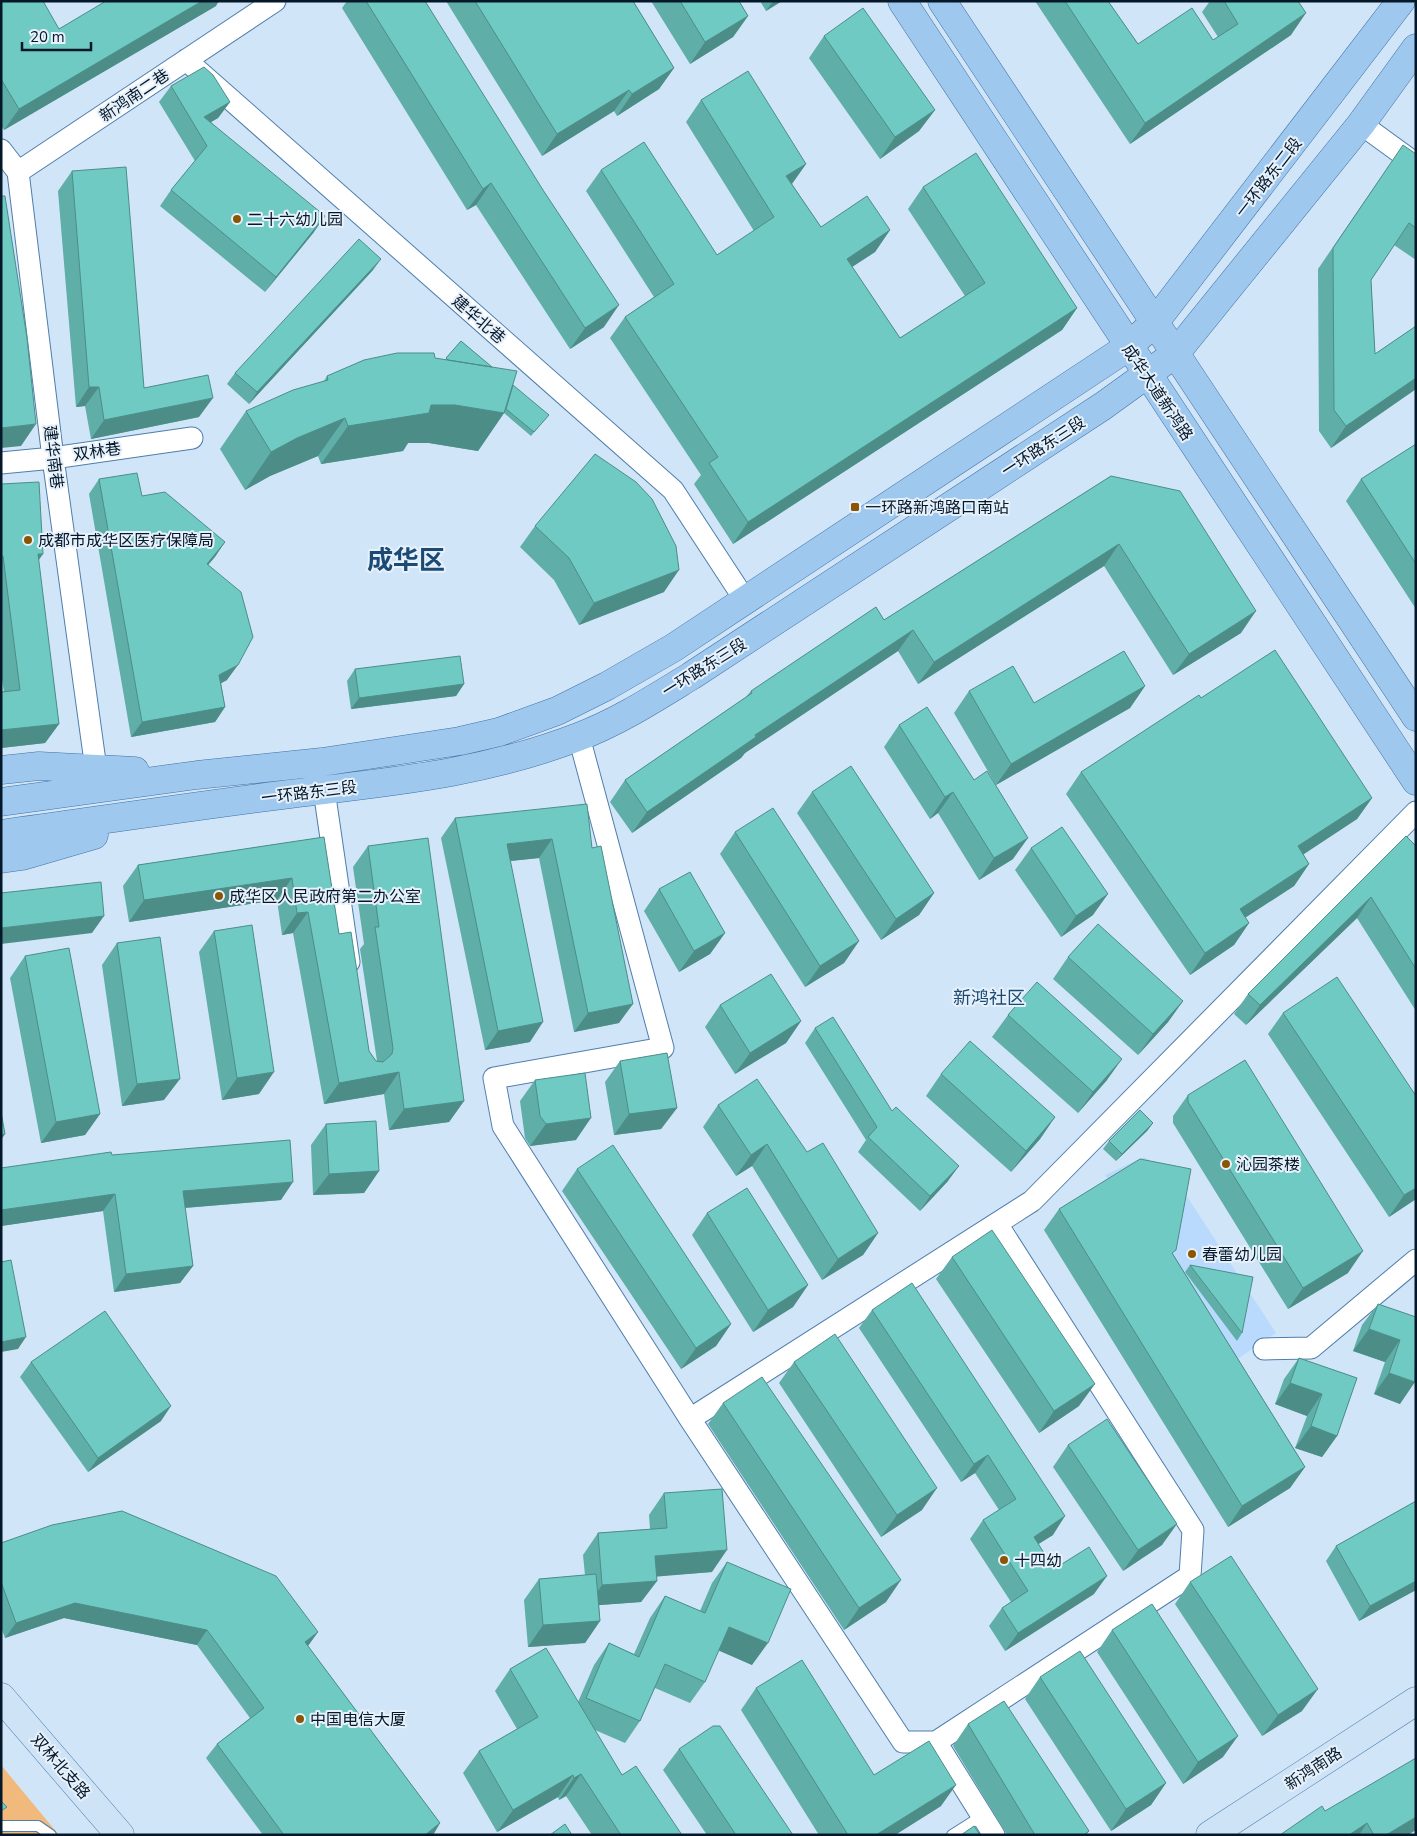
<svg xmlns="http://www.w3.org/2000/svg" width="1417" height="1836" font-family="'Nunito Sans','Noto Sans SC',sans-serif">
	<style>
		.built { fill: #b9dafc }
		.green { fill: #f1ba7c }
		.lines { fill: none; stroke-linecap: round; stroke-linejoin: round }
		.lane-casing { stroke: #4f7eac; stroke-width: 12 }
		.street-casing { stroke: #4f7eac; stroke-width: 23 }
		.secondary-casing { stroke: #4f7eac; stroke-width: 29 }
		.primary-casing { stroke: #4072a4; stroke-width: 29 }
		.lane { stroke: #fff; stroke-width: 10 }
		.street { stroke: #fff; stroke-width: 21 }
		.secondary { stroke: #cfe3f7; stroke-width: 28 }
		.primary { stroke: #9fc8ef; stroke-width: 28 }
		.wall { fill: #5faea8 }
		.shaded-wall { fill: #4d8d88 }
		.building { fill: #6ecac3; stroke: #4d8d88 }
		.poi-dot { fill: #8a5603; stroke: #e7f1fb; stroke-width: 2 }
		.labels { text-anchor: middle; stroke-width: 4; stroke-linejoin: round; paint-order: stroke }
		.street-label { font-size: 16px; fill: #05182a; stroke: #e7f1fb }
		.poi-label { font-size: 16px; fill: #05182a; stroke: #e7f1fb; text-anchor: start }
		.neighbourhood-label { font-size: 18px; fill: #1b4a75; stroke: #e7f1fb }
		.town-label { font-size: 26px; font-weight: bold; fill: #1b4a75; stroke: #e7f1fb }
	</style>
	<rect width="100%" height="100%" fill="#d1e5f9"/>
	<path class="built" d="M1144,1157l27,15 105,161 -43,29 -128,-187z"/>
	<path class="green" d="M1,1765l58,70h-58z"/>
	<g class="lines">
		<defs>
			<path id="lane" d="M1,1826h37l13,9
				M952,1835l30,-19"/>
			<path id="street" d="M186,60l487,430 72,110
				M1361,124l55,40
				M1,150l17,22 35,286 43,311
				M18,172l257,-171
				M1,463l52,-5 139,-20
				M579,737l84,311 -169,30 9,48 187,293 213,323h33l58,93
				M324,790l25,172
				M1264,1349l47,-1 105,-88
				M690,1419l342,-218 384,-389
				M936,1742l254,-166 3,-46 -196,-306"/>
			<path id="secondary" d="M1,1697l119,138
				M1210,1835l206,-134"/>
			<path id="primary" d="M902,1l514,780
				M942,1l474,716
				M1,770l38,-4 96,5
				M1,802l196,-27 125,-13 138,-21 39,-9 58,-21 50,-25 66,-38 455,-301 27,-25 246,-321
				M1,834c94,-13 187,-27 281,-39 104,-13 197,-20 296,-58 40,-15 77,-39 113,-61l412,-270 72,-52 186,-230 55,-76
				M1,859l21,-3 72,-21"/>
		</defs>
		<use href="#lane" class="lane-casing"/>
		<use href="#street" class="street-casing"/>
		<use href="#secondary" class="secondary-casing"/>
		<use href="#primary" class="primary-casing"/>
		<use href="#lane" class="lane"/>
		<use href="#street" class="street"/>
		<use href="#secondary" class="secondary"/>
		<use href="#primary" class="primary"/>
	</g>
	<path class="wall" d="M1,1l58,28 157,-23 -212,124 -3,-4z
		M347,1h78l179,326 -34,22 -94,-144 -9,5 -125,-202z
		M446,1h187l41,67 -15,21 -42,27 -3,-5 -72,45z
		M651,1h88l9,15 -15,21 -43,27z
		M760,1h22l-16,10z
		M1035,1h73l30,43 75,-4 5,-3 -16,-25 8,-11h88l-7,34 -161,109z
		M824,36l111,74 -16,21 -39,28 -71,-101z
		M171,86l59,16 -12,16 -7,4 103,110 -49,60 -105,-86 11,-16 24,-29 -36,-59z
		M701,100l105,64 -14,20 29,43 69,3 -15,22 -23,15 48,71 65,-42 -57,-87 15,-22 154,121 -15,22 -329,214 -39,-60 7,-9 -91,-137 15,-21 29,-20 -68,-106 15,-21 116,85 37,-24 -68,-109z
		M1416,154v106l-22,-15 -23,35 4,74 41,-28v63l-85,59 -12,-17 -1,-162 70,-102z
		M72,171l72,217 55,29 -108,22 -6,-33 -9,1 -18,-216z
		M373,270l-124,134 -22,-20 8,-11z
		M461,341l52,44 33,33 -15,18 -27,-23 -26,38 -49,-8h-21l-5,8 -82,13 -3,-8 -48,20 -25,14 -25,-41 26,-38 78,-30 3,-5 108,-18 10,2z
		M1416,444v165l-70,-108 15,-22z
		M1111,476l130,157 -68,42 -69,-109 -186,118 -20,-33 -153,102 -4,5 -109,75 -22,-31 15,-22 120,-82 6,-7 133,-71z
		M99,479l43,17 83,46 -17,23 19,115 -6,3 4,24 -10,15 -84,15 -42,-243z
		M1,484l37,77 21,163 -14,19 -44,5v-56h3l-3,-19z
		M535,526l129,66 -85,33 -25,-45 -34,-33z
		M355,669l109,15 -8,12 -105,13 -4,-28z
		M1145,686l-15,22 -134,77 -42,-72 15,-22 65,12z
		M1201,698l171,100 -15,21 -54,35 6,10 -15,22 -49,31 4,6 -15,22 -44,30 -124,-181 15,-22z
		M899,725l114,134 -34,21 -41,-67 -8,6 -46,-72z
		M812,792l122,101 -15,22 -38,25 -84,-127z
		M455,818l137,30 27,175 -45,9 -35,-174 -29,3 20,181 -45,8 -44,-212z
		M735,832l124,109 -15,22 -39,24 -85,-133z
		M324,837l15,97 30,117 7,10h1l-17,-112 4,-5 -11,-77 15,-21 96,255 -15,21 -60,8 -5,-36 -60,10 -31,-171 -11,2 -5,-35 -148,22 -6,-36 15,-21z
		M1416,846v165l-59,-93 -111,107 -12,-11 14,-20z
		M1031,848l62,67 -32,22 -46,-67z
		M659,889l66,44 -15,21 -31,18 -35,-61z
		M214,931l45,163 -37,6 -23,-148z
		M117,943l47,157 -42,6 -20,-141z
		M25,956l75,158 -15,21 -44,8 -31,-165z
		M1068,957l115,44 -15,21 -30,33 -85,-76z
		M720,1005l81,16 -15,22 -51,31 -30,-47z
		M1283,1013l133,186 -27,18 -121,-183z
		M1008,1015l99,65 -29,33 -86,-76z
		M815,1028l133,153 -28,30 -62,-59 8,-12 -61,-97z
		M620,1061l57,47 -16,21 -47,6 -9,-53z
		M941,1074l114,43 -15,22 -29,33 -85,-76z
		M535,1080l41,60 -46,6 -5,-8 -5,-37z
		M1188,1095l160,178 -60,36 -115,-186v-7z
		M718,1105l89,47 71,81 -15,22 -41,25 -70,-114 -16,10 -33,-49z
		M1153,1123l-6,8 -31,30 -13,-12 6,-8z
		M326,1124l53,47 -15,22 -51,2 -2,-50z
		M112,1155l169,45 -96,8 8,58 -13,17 -66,9 -11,-81 -102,15v-58z
		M577,1169l154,155 -15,22 -35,23 -119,-178z
		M1059,1209l114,45 132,213 -15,21 -62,39 -184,-297z
		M707,1213l101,72 -15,22 -40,25 -61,-97z
		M952,1257l127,149 -40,27 -103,-154z
		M1190,1265l52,68 -5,8 -52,-69z
		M1378,1304l38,13 -16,87 -26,-10 11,-32 -32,-11 9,-26z
		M872,1310l181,225 -15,9 16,25 40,25 -89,57 -16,-25 13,-18 9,-6 -41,-63 13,-19 16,-10 -24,-37 -14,9 -102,-154z
		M1299,1358l58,20 -20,58 -15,21 -27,-9 12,-32 -32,-12 9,-25z
		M31,1362l130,59 -73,51 -68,-95z
		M794,1362l128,148 -41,27 -102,-154z
		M723,1403l163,199 -42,28 -136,-206z
		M1068,1445l94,100 -39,26 -70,-104z
		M664,1493l48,79 -56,4 1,5 -16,21 -42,3 1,16 -15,22 -57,4 -4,-47 15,-21 46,-4 -2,-20 15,-22 52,-4 -1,-14z
		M1416,1501v89l-57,31 -33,-60 10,-15z
		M1,1543l317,89 -10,14 132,177 -7,12h-170l-57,-77 11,-14 33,-26 -53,-73 -133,-27 -59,20 -4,-11z
		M727,1562l25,103 -34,-15 -13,32 -15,21 -35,-15 -15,33 -15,22 -30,-13 27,45 60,60h-90l-26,-39 -7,4 -1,-3 -61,35 -34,-59 16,-22 38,-22 -22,-38 15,-22 68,33 16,-37 15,-22 25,11 16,-36 15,-22 35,15 12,-28z
		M1190,1582l112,129 -40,25 -87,-132z
		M1112,1630l111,127 -40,27 -86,-132z
		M1040,1677l126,106 -15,22 -40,26 -86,-132z
		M756,1688l118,87 67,31 -46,29h-76l-78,-125z
		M968,1724l121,107 -3,4h-79l-54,-89z
		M679,1749l114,86h-86l-44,-65z
		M1325,1811l83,24h-128z"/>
	<path class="shaded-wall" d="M202,1h17l-3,5 -212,124 15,-21z
		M773,1h9l-16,10z
		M1306,13l-15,22 -161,109 15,-21z
		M748,16l-15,21 -43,27 15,-22z
		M674,68l-15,21 -42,27 15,-22z
		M629,90l-15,21 -72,45 15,-22z
		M230,102l-12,16 -21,12 7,-13z
		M935,110l-16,21 -39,28 15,-22z
		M806,164l-15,21 -5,-9z
		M491,183l-15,22 -9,5 16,-21z
		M325,216l-11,16 -49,60 11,-15z
		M890,230l-15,22 -43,28 15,-21z
		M381,259l-8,11 -124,134 8,-12z
		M619,305l-15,22 -34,22 15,-21z
		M1077,308l-15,22 -329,214 15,-22z
		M1416,378v11l-85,59 15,-22z
		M89,387h10l-14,19 -9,1z
		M213,398l-14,19 -108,22 13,-19z
		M431,405h24l49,8 -26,38 -49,-8h-21l-5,8 -82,13 27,-38z
		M345,418l-27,38 -48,20 -25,14 26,-38 26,-14z
		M36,424l-15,22 -20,2v-20z
		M225,542l-10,15 -19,22 11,-15z
		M1119,544l-15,22 -186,118 16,-22z
		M38,554h5l-14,20z
		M679,570l-15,22 -85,33 15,-22z
		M1256,611l-15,22 -68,42 16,-21z
		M913,630l-15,21 -153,102 -4,5 -109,75 15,-21 108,-77z
		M238,665l-11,15 -18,10 10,-15z
		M464,684l-8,12 -105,13 8,-11z
		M1145,686l-15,22 -134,77 15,-21z
		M225,707l-10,15 -84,15 11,-15z
		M59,724l-14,19 -44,5v-18z
		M953,792l-15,21 -8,6 15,-22z
		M1372,798l-15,21 -74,49 15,-22z
		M1028,838l-15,21 -34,21 15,-22z
		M552,839l-13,19 -46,5 14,-19z
		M1309,864l-15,22 -69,45 15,-22z
		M292,878l-15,22 -148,22 15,-22z
		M934,893l-15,22 -38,25 15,-21z
		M1108,894l-15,21 -32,22 15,-21z
		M1371,897l-14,21 -111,107 14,-20z
		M308,912l-15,21 -11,2 15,-22z
		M104,916l-12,17 -91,11v-16z
		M1249,923l-15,22 -44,30 15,-22z
		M725,933l-15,21 -31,18 15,-21z
		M859,941l-15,22 -39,24 15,-21z
		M1183,1001l-15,21 -30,33 15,-21z
		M633,1004l-14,19 -45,9 14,-19z
		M801,1021l-15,22 -51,31 15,-21z
		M543,1022l-13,20 -45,8 13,-19z
		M1122,1059l-15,21 -29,33 15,-21z
		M274,1072l-15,22 -37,6 15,-22z
		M399,1072l-15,22 -60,10 15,-21z
		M180,1079l-16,21 -42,6 15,-22z
		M464,1101l-15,21 -60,8 15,-21z
		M677,1108l-16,21 -47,6 15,-21z
		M100,1114l-15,21 -44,8 15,-21z
		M1055,1117l-15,22 -29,33 15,-21z
		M591,1118l-15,22 -46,6 16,-22z
		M1153,1123l-6,8 -31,30 6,-7z
		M5,1134l-4,6v-5z
		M767,1144l-15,22 -16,10 15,-21z
		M959,1166l-11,15 -28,30 10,-15z
		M379,1171l-15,22 -51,2 16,-21z
		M293,1182l-12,18 -111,9 13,-18z
		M1416,1188v11l-27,18 15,-22z
		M115,1194l-12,17 -102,15v-16z
		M878,1233l-15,22 -41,25 16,-21z
		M1363,1251l-15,22 -60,36 15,-21z
		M193,1266l-13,17 -66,9 12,-18z
		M808,1285l-15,22 -40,25 15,-22z
		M731,1324l-15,22 -35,23 15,-21z
		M1369,1329l31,11 -15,22 -32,-11z
		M26,1337l-8,12 -17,3v-10z
		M1389,1373l26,9 -15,22 -26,-10z
		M1290,1383l32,11 -15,22 -32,-12z
		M1095,1384l-16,22 -40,27 15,-22z
		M171,1406l-10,15 -73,51 10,-14z
		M1311,1426l26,10 -15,21 -27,-9z
		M988,1455l-13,18 -14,9 13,-18z
		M1305,1467l-15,21 -62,39 14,-21z
		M937,1488l-15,22 -41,27 16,-22z
		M1065,1516l-12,19 -32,20 13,-18z
		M1177,1524l-15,21 -39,26 15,-21z
		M727,1550l-15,22 -72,6 15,-22z
		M1107,1576l-13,18 -89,57 13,-18z
		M901,1580l-15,22 -42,28 15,-22z
		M657,1581l-16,21 -54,4 15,-21z
		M1416,1581v9l-57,31 11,-15z
		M75,1603l132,27 -10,15 -133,-27 -59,20 11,-15z
		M600,1621l-15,22 -57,4 15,-22z
		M729,1627l39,16 -16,22 -39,-17z
		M318,1632l-11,15 -2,-5z
		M1318,1689l-16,22 -40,25 16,-21z
		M1238,1736l-15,21 -40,27 15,-22z
		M581,1774l-15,22 -7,4 15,-22z
		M573,1775l-15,22 -61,35 16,-22z
		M1166,1783l-15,22 -40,26 15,-22z
		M956,1785l-15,21 -46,29h-19z
		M1416,1817v13l-8,5h-22z
		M440,1823l-7,12h-8z
		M1367,1823l-8,12h-10z"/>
	<path class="building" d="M1,1h42l16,28 47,-28h96l-183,108 -18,-30z
		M366,1h59l118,189 76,115 -34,23 -94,-145 -8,6z
		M475,1h158l41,67 -42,26 -3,-4 -72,44z
		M680,1h59l9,15 -43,26z
		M1065,1h43l30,43 54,-36 21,32 25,-16 -14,-23h74l8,12 -161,110z
		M863,8l72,102 -40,27 -71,-101z
		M204,67l9,8 17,27 -26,15 121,99 -49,61 -105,-87 36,-44 -36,-60z
		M748,71l58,93 -20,12 35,51 46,-31 23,34 -43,29 53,79 85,-55 -62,-96 53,-34 101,155 -329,214 -39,-59 9,-6 -93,-140 49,-33 -73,-114 43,-28 73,113 57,-38 -73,-117z
		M1403,145l13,9v74l-7,-5 -38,57 4,74 41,-28v52l-70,48 -12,-16 -1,-162z
		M126,167l18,221 64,-13 5,23 -109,22 -5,-33h-10l-17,-216z
		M1,196h4l22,142 9,86 -35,4z
		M359,239l22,20 -124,133 -22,-19z
		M461,341l31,26 -44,-7 -2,-2z
		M397,353h37l1,5 82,13 -13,42 -49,-8h-24l-2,8 -81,13 -3,-8 -48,20 -26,14 -25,-41 47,-21 35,-10 -1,-4 37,-16z
		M513,385l36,30 -15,17 -28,-23z
		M1416,444v120l-55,-85z
		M595,454l41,28 16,17 24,47 3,24 -85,33 -25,-45 -34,-32z
		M137,473l5,23 23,-4 60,50 -18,22 34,28 12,45 -15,28 -19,10 6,32 -83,15 -43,-243z
		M1111,476l69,15 76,120 -67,43 -70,-110 -185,118 -21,-32 -158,105 1,2 -109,75 -22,-32 127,-87 -1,-2 125,-84 8,13z
		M39,482l4,72h-5l21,170 -58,6v-38l19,-2 -17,-134h-2v-72z
		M1275,650l97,148 -74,48 11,18 -69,45 9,14 -44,30 -124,-181 118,-77 2,3z
		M1124,651l21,35 -134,78 -42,-73 44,-25 21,37z
		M460,656l4,28 -105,14 -4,-29z
		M927,707l47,73 13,-9 41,67 -34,20 -41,-66 -8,5 -46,-72z
		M851,766l83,127 -38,26 -84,-127z
		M587,804l5,44 9,-2 32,158 -45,9 -36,-174 -45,5 36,178 -45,9 -43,-213z
		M773,808l86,133 -39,25 -85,-134z
		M1062,827l46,67 -32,22 -45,-68z
		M1406,836l10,10v123l-45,-72 -111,108 -12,-11z
		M324,837l15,97 12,-2 18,119 7,10 7,1 9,-8 1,-6 -18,-121h4l-11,-81 60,-8 36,263 -60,8 -5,-37 -60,11 -31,-171 -11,1 -5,-35 -148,22 -6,-35z
		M690,872l35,61 -31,18 -35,-62z
		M101,882l3,34 -103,12v-35z
		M1098,924l85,77 -30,33 -85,-77z
		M252,925l22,147 -37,6 -23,-147z
		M160,937l20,142 -43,5 -20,-141z
		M69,948l31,166 -44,8 -31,-166z
		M771,974l30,47 -51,32 -30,-48z
		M1337,977l79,119v92l-12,7 -121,-182z
		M1037,982l85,77 -29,33 -85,-77z
		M833,1017l59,94 4,-4 63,59 -29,30 -62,-59 9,-10 -62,-99z
		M970,1041l85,76 -29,34 -85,-77z
		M667,1053l10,55 -48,6 -9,-53z
		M1245,1060l118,191 -60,37 -115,-186v-7z
		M585,1073l6,45 -45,6 -6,-8 -5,-36z
		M757,1079l50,73 16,-9 55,90 -40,26 -71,-115 -16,11 -33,-50z
		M1140,1110l13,13 -31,31 -13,-13z
		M1,1112l4,22 -4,1z
		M376,1121l3,50 -50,3 -3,-50z
		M290,1140l3,42 -110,9 10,75 -67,8 -11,-80 -114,16v-42l110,-16 1,3z
		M613,1145l118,179 -35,24 -119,-179z
		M1140,1159l51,10 -15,81 -4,3 133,214 -63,39 -183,-297z
		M747,1188l61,97 -40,25 -61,-97z
		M992,1230l103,154 -41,27 -102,-154z
		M11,1260l15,77 -25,5v-80z
		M1190,1265l63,12 -11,56z
		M912,1283l153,233 -31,21 20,32 35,-22 18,29 -89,57 -16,-25 26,-17 -45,-71 33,-21 -28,-44 -14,9 -102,-154z
		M1378,1304l38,13 -1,65 -26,-9 11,-33 -31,-11z
		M105,1311l66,95 -73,52 -67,-96z
		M835,1334l102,154 -40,27 -103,-153z
		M1299,1358l58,20 -20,58 -26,-10 11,-32 -32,-11z
		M762,1377l139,203 -42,28 -136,-205z
		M1107,1419l70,105 -39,26 -70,-105z
		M722,1489l5,61 -72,6 2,25 -55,4 -4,-52 69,-5 -3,-35z
		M1416,1501v80l-46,25 -34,-60z
		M122,1511l154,65 42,56 -13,10 135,181 -15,12h-141l-67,-91 47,-36 -57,-78 -132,-27 -59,20 -15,-41v-39l51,-18z
		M1231,1556l87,133 -40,26 -88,-133z
		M727,1562l64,27 -23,54 -39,-16 -24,55 -40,-18 -25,57 -54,-23 23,-55 30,14 26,-61 40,17z
		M596,1574l4,47 -57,4 -4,-46z
		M1152,1604l86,132 -40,26 -86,-132z
		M546,1648l76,127 14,-9 46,69h-61l-40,-61 -7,4 -1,-3 -60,35 -34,-59 59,-34 -28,-48z
		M1080,1651l86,132 -40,26 -86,-132z
		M802,1660l72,115 55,-34 27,44 -80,50h-28l-92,-147z
		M1004,1701l85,130 -5,4h-49l-67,-111z
		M713,1726h7l73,109h-57l-57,-86z
		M1416,1758v59l-30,18h-12l-7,-12 -18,12h-69l42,-29 3,5z
		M1,1801l6,6 -6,4z
		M565,1824l7,11h-22z
		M974,1826l6,9h-19z"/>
	<g class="poi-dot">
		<circle cx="237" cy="219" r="5"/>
		<rect x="850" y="502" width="10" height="10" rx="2.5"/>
		<circle cx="28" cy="540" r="5"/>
		<circle cx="219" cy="896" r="5"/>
		<circle cx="1226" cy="1164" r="5"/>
		<circle cx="1192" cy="1254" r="5"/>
		<circle cx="1004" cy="1560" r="5"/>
		<circle cx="300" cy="1719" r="5"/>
	</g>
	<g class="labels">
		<g class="street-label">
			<text transform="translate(134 95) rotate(-34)" y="6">新鸿南二巷</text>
			<text transform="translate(1268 177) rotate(-52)" y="6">一环路东二段</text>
			<text transform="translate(479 319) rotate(41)" y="6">建华北巷</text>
			<text transform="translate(1158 392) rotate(56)" y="6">成华大道新鸿路</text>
			<text transform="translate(1043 446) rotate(-33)" y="6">一环路东三段</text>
			<text transform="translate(97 451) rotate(-8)" y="6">双林巷</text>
			<text transform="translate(54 457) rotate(83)" y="6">建华南巷</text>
			<text transform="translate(704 667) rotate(-32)" y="6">一环路东三段</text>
			<text transform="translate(309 792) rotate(-7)" y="6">一环路东三段</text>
			<text transform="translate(61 1766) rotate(49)" y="6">双林北支路</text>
			<text transform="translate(1313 1768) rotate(-33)" y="6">新鸿南路</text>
		</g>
		<g class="poi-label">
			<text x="247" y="225">二十六幼儿园</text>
			<text x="865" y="513">一环路新鸿路口南站</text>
			<text x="38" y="546">成都市成华区医疗保障局</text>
			<text x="229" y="902">成华区人民政府第二办公室</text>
			<text x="1236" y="1170">沁园茶楼</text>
			<text x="1202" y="1260">春蕾幼儿园</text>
			<text x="1014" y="1566">十四幼</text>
			<text x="310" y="1725">中国电信大厦</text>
		</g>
		<g class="neighbourhood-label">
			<text x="989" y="1004">新鸿社区</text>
		</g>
		<g class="town-label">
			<text x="406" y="569">成华区</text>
		</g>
	</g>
	<rect width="1417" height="1836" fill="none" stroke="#05182a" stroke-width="5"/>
	<path d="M22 42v8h69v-8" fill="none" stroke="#05182a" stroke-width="2.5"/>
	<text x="30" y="42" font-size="15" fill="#05182a" stroke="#e7f1fb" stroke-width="4" paint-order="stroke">20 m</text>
</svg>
